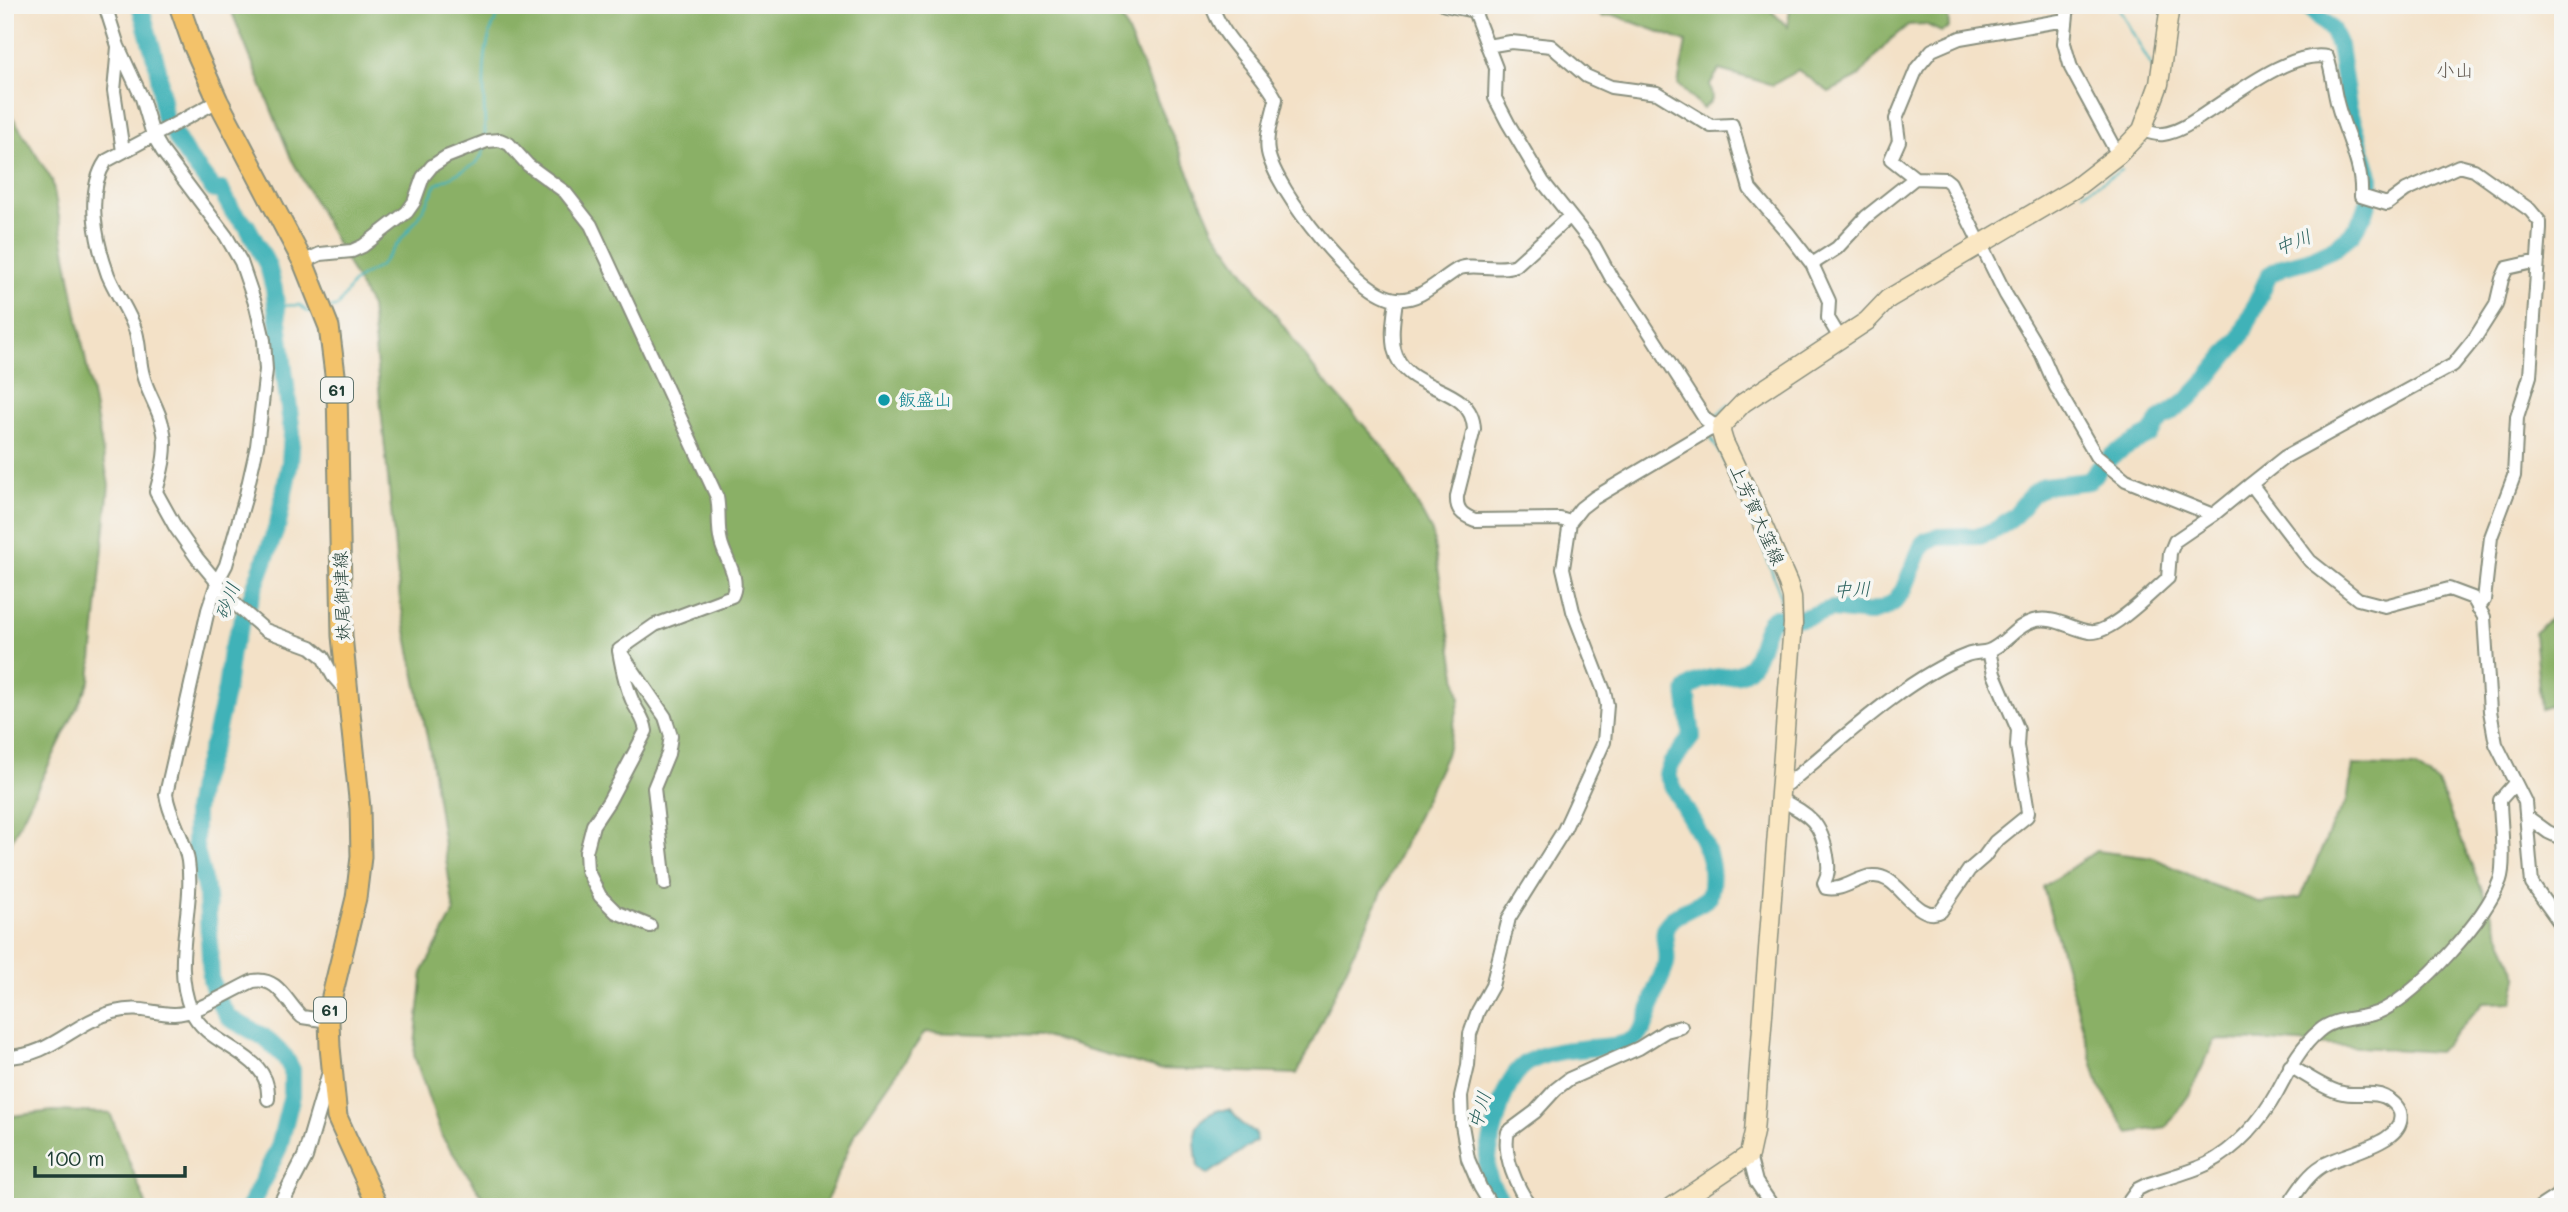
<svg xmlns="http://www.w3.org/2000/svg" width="2568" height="1212" font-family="Mali,'Klee One',sans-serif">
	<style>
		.forest { fill: #8ab066; stroke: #54764d; stroke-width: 2 }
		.water { fill: #41b2b8; stroke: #307876; stroke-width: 2 }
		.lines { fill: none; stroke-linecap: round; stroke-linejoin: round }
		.stream { stroke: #41b2b8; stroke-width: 2.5 }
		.river { stroke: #41b2b8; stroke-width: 18 }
		.minor-casing { stroke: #898f7e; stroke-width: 16 }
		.tertiary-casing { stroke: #898f7e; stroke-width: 18 }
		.secondary-casing { stroke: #898f7e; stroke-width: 21 }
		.primary-casing { stroke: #898f7e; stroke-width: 23 }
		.minor { stroke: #fff; stroke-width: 12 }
		.tertiary { stroke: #fff; stroke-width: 14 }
		.secondary { stroke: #fae7c3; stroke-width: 18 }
		.primary { stroke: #f3c26a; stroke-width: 19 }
		.culture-dot { fill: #0f9aa8; stroke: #f6f6f2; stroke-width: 2.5 }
		.labels { text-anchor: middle; stroke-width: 7; stroke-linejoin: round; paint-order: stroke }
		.shield { fill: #f6f6f2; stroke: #60746d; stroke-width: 2 }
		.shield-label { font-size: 16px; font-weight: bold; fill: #1f3d34 }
		.culture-label { font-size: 18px; fill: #0d838f; stroke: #f6f6f2; text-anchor: start }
		.street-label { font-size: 18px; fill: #1f3d34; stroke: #f6f6f2 }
		.neighbourhood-label { font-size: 19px; fill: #665d54; stroke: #f6f6f2 }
		.water-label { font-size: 19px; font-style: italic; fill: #29605c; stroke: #f6f6f2 }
	</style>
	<rect width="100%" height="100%" fill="#f6f6f2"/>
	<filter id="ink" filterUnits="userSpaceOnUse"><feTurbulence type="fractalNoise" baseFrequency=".0143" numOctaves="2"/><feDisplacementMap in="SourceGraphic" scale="14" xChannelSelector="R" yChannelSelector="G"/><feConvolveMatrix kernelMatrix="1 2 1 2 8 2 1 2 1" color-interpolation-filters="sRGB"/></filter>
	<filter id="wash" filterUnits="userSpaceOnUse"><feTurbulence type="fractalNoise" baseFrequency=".00686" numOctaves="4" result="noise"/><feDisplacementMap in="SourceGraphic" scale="28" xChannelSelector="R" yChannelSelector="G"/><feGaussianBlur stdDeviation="1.57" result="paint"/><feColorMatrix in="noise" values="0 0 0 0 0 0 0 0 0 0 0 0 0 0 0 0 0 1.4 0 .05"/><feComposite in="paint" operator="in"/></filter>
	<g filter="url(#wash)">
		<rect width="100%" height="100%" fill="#f3e1c7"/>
		<path class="forest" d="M229,5h887l97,224 106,146 73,82 40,75 28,167 -14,56 -149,319 -139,-5 -117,-33 -116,-4 -70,101 -31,74h-334l-48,-70 -28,-82 9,-84 31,-59 -24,-160 -30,-152 -29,-293 -80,-149z
			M1585,5h180l23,22 2,-22h157l2,23 -8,4 -16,-8 -17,1 -18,15 -33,38 -28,14 -31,-22 -25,15 -54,-15 -9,14 2,16 -9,9 -25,-24 8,-43 -72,-27 -11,2z
			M5,105l47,75 57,305 -19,196 -85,173z
			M2563,608v93l-22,8 -7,-76z
			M2353,765l62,2 23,16 80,195 -5,24 -30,1 -45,49 -171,-11 -52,-1 -26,55 -23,32 -37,6 -30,-48 -56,-198 53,-36 58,7 55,26 52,19 40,-5 31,-73 15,-24z
			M53,1111l57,2 37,94h-142v-90z"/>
		<path class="water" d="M1220,1110h10l14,16 11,6 1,9 -49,34 -9,-8c-3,-27 -11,-47 22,-57z"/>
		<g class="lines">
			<path class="stream" d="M2117,5l36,64
				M485,136c0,-37 -9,-103 22,-131
				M2083,193l39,-23
				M275,306l25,-1 6,6 7,2
				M331,308l7,-2 15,-23 9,-7 17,-9 40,-50 18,-33 38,-20 7,-9 3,-9
				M1712,419l18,-15
				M1709,434l17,31
				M1762,544l18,50 4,22"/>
			<path class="river" d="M140,5l18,64 6,48 22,37 28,36h7l12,22 14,14 21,40 6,23 18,144 -2,29 -12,62 -47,127 -5,38 -11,48 -16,49 -4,25v35l12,50 4,83 5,18 13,21 35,19 21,20 7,13v25l-13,52 -29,60
				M1507,1207c-24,-28 -23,-38 -14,-73 18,-77 33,-81 109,-87 12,-1 26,-2 35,-11 12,-11 13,-29 18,-44 3,-9 9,-19 11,-29 3,-14 -7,-31 3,-41 10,-11 28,-15 40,-25 13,-49 -25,-80 -42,-123l4,-10 21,-28 -6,-45c19,-21 44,-9 60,-21 16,-12 14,-38 27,-52h30l29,-9 36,4 17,-5 9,-6 9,-11 18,-43 5,-7 11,-4 43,-1 17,-7 18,-14 18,-22 11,-7 45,-5 12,-15 13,-12 36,-20 11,-15 27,-19 15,-16 38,-47 28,-62 13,-8 26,-7 27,-12 17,-14 13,-21 6,-20v-15l-23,-72 -9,-60 -7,-16 -26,-25"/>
		</g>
	</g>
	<g filter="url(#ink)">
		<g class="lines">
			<defs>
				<path id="minor" d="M105,5l13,41 24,52 11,37 10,17 63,84 15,26 15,44 8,34 2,30 -9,76 -12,53 -19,66 -8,15 -10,30 -42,184c3,24 19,44 22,67 7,49 -17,101 3,149 16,39 81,41 77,89
					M1212,5c9,34 47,62 64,94 -3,16 -11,36 -8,53 7,37 90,145 129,147 24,2 42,-19 61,-30 13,-7 40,3 58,-4l54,-49
					M1445,5l29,6 22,57 -1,30 13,25 35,59 51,64 18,33 13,15 80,125 7,5 10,1
					M2068,5l-4,38 7,25 47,87
					M2065,20l-105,18 -28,12 -15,18 -21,51 3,22 -8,18 24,19 30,1 5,4 56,112 36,60 14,32 40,69 30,24 87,35 38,-31 59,77 48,38 27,7 64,-17 24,9 11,19 6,94 6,33 29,58 7,82 31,43
					M1487,46l24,-4 40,4 35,30 25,11 46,6 54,33 21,-1 18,64 38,44 24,31 17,37 -1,17 12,20
					M118,47l-4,44 9,60
					M218,101l-112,60c-21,31 -10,81 2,114 8,19 22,38 28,57 4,14 3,29 7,43 4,17 15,32 19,49 7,23 0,46 -6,68l20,36 21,30 40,48 28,24 46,17 12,10 10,19 15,17
					M2142,130c6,2 14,5 21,4 16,-2 29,-12 43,-21 30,-19 85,-63 121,-56 6,16 6,32 11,49 8,30 25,58 23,90l26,8 19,-14 53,-24 15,4 56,40 10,12v7l-10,147 -13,41 -3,59 -23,61 -7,63 -6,8
					M303,262l17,-8 32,-3 11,-5 44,-34 7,-10 9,-25 9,-11 14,-9 41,-16 13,-1 9,4 19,21 37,27 26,33 126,272c3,15 0,30 4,45 4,17 20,36 11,54l-77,29 -36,25 46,67 6,19 -3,18 -14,34 11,96
					M1812,264l25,-16 29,-31 49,-39
					M1396,300c-2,16 -5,32 -2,49 11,46 78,33 80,80l-17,67c-1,14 5,19 18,24l85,-1 10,3
					M2251,484l34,-27 168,-92 22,-27 21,-33 6,-26 5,-11 31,-7
					M619,651c3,17 6,33 13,49 5,13 12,16 14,31l-37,70 -16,24 -7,27 1,18 13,26 16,16 34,14
					M1781,786l8,-3c51,-42 117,-105 178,-128 7,-3 15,-2 21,-4 17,-6 27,-25 45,-30 20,-6 38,8 57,11 20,3 63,-41 78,-54l2,-25 5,-12 38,-26
					M1780,799c29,16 41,22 47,57 2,10 2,17 -3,27l2,5c22,5 39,-22 62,-8 15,8 33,42 53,31l28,-41 15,-13 11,-15 32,-26 1,-4 -11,-66 1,-16 -24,-56 -5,-23
					M2526,816l22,16 15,7
					M5,1057c47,0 68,-35 109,-45 26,-6 36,1 59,2 21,1 60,-24 80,-33 25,-5 33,21 49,36l27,4
					M1749,1155l7,27 17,25
					M1492,1207l-12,-20 -12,-28 -6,-34 -1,-29 7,-30 2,-32 8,-23 14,-25 17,-68 55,-88 40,-88 3,-37 -3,-14 -31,-80 -10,-43 7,-46 11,-14 13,-10 113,-67 15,-6
					M1531,1207c-14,-19 -29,-52 -23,-75l27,-20 21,-23 13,-10 70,-31 27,-17 15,-4
					M2125,1207l13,-18 8,-4c20,-7 42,-12 61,-21 29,-15 54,-43 70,-72 12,-22 22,-44 42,-61 18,-16 44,-10 64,-21 38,-20 102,-90 117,-130 6,-17 0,-60 0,-80l15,-17
					M2287,1207c10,-14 20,-32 35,-41 19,-13 86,-22 78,-54 -2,-6 -9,-12 -15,-15 -12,-6 -29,-1 -42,-4 -15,-2 -39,-19 -53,-27
					M2540,1207l23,-15"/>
				<path id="tertiary" d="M279,1207l26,-50 25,-85"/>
				<path id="secondary" d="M1672,1207l77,-52 5,-23 39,-508 -1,-27 -4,-14 -34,-78 -30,-63 -3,-10 1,-7 21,-22 124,-82 21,-22 186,-110 44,-34 24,-25 17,-46 11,-79"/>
				<path id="primary" d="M179,5l14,40 25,56 85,161 26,65 8,63 5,246 18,172 1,49 -5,41 -24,98 -3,25 1,26 7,70 41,90"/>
			</defs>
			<use href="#minor" class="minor-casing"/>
			<use href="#tertiary" class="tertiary-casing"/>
			<use href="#secondary" class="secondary-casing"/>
			<use href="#primary" class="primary-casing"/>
			<use href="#minor" class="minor"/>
			<use href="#tertiary" class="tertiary"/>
			<use href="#secondary" class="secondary"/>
			<use href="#primary" class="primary"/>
		</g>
	</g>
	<circle class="culture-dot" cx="884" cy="400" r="7"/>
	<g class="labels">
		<g class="shield">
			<rect x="321" y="377.5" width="32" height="25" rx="5"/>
			<rect x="314" y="997.5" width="32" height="25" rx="5"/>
		</g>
		<g class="shield-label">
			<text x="337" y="396">61</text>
			<text x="330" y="1016">61</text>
		</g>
		<g class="culture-label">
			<text x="898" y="406">飯盛山</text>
		</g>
		<g class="street-label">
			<text transform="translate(1757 515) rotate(66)" y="6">上芳賀大窪線</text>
			<text transform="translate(342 596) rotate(-92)" y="6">妹尾御津線</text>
		</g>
		<g class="neighbourhood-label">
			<text x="2455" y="77">小山</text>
		</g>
		<g class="water-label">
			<text transform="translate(2293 242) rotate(-22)" y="7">中川</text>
			<text transform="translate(1852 589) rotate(-2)" y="7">中川</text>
			<text transform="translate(227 601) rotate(-69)" y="7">砂川</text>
			<text transform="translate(1479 1110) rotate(-73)" y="7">中川</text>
		</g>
	</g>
	<rect width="2568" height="1212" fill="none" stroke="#f6f6f2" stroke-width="28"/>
	<path d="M35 1166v10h150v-10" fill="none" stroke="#1f3d34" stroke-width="3.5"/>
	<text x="46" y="1166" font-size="21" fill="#1f3d34" stroke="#f6f6f2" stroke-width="5" paint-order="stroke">100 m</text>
</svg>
